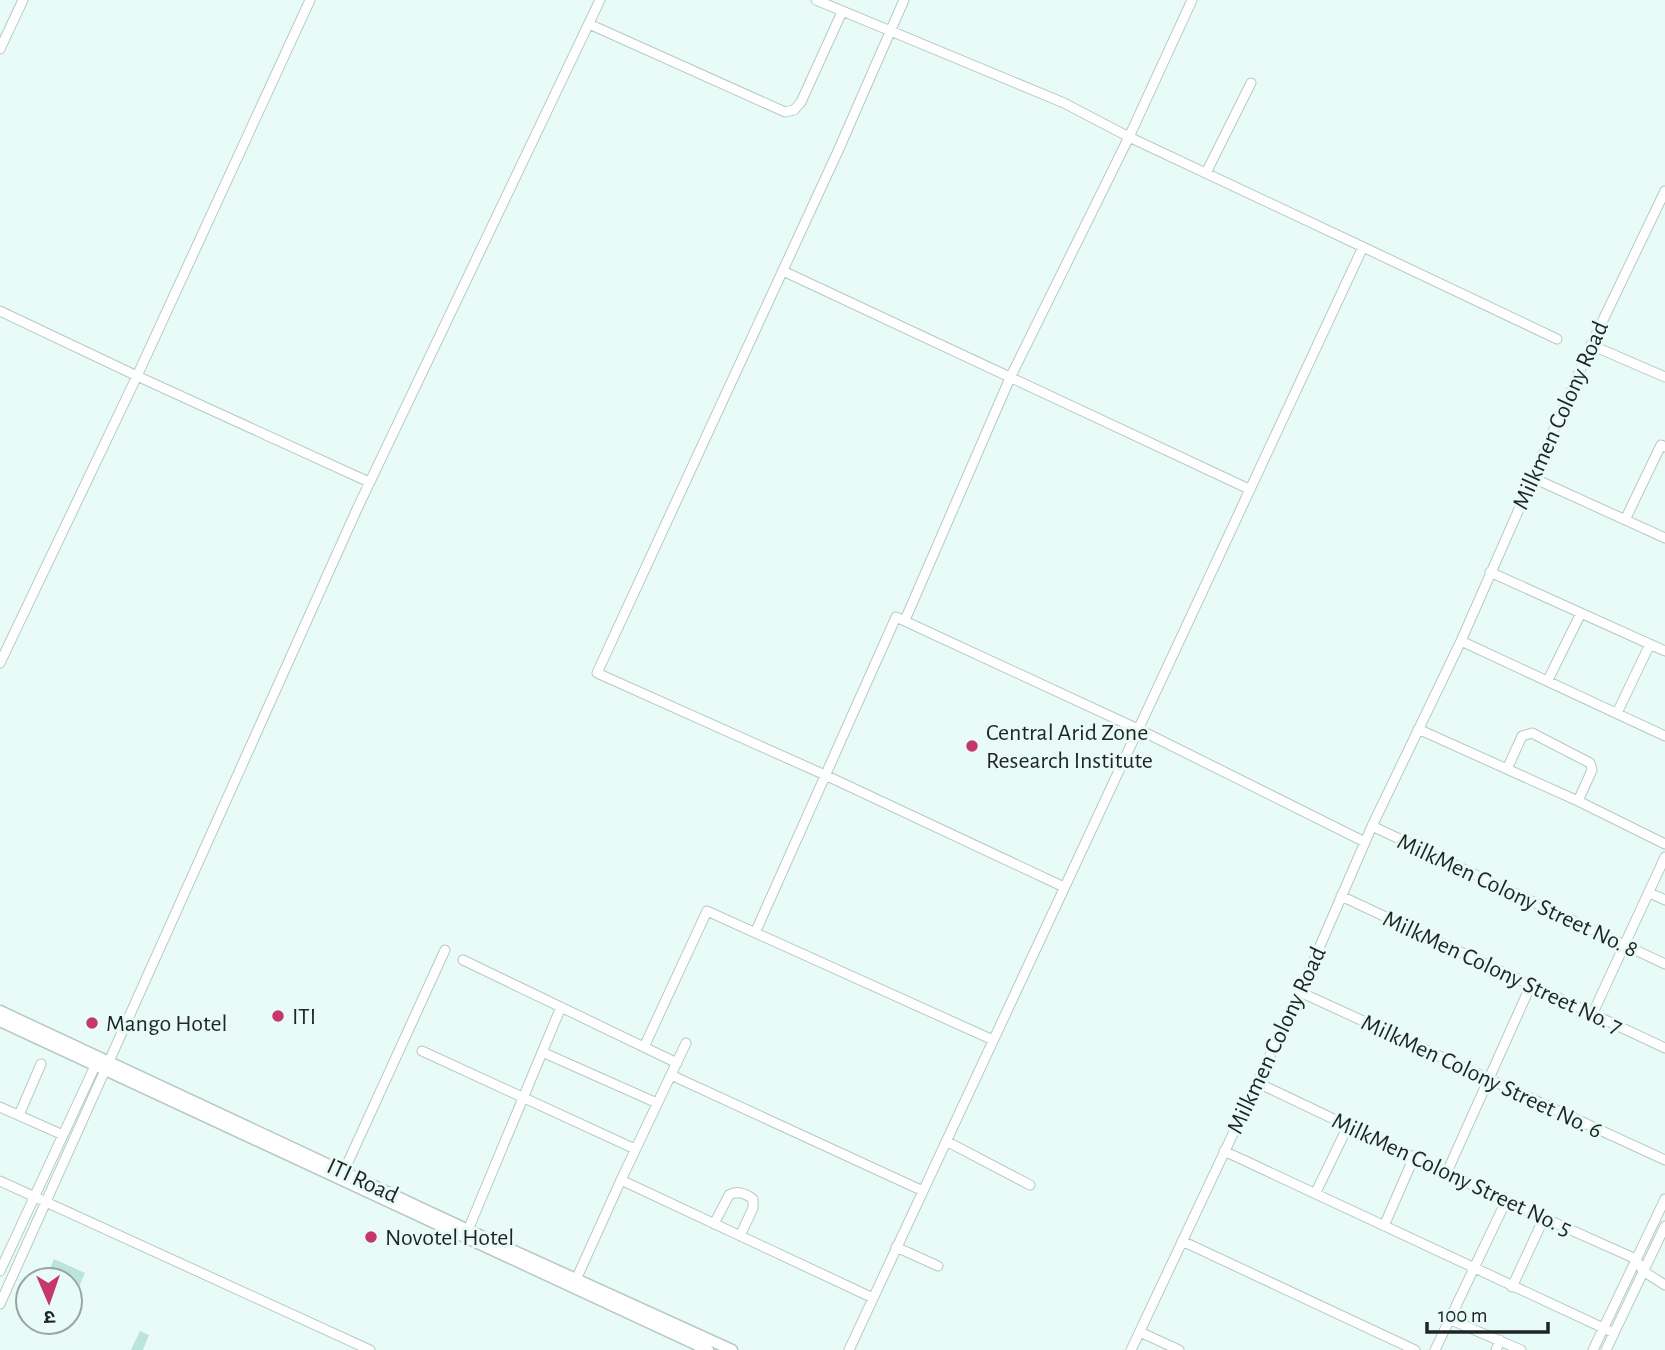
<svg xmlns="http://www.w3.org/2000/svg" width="1665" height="1350" font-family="'Alegreya Sans','Noto Sans Devanagari',sans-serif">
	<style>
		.green { fill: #bbe4dc }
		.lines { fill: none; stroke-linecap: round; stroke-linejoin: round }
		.minor-casing { stroke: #b7c9c6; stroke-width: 11 }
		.tertiary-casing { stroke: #b7c9c6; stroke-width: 13 }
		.minor { stroke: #fff; stroke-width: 9 }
		.tertiary { stroke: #fff; stroke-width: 10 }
		.poi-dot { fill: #c4386c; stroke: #e9fbf7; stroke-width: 2.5 }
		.labels { text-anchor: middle; stroke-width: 6; stroke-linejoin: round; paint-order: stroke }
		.street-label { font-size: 24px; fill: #1f2524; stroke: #e9fbf7 }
		.poi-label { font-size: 24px; fill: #1f2524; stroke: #e9fbf7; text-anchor: start }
	</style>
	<rect width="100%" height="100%" fill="#e9fbf7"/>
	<path class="green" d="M54,1259l31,14 -7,16 -8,-3v-6h-12l-11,-5z
		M140,1331l9,4 -6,15h-12z"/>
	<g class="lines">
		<defs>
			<path id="minor" d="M310,0l-173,376 232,106
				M816,0l248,103 65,34 234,110
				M904,0l-66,151 -241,522 228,102 239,112
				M589,24l196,88 9,-2 7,-8 41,-90
				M0,49l23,-49
				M1206,173l45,-90
				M783,271l466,218
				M0,311l137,65 -137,287
				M1591,345l74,32
				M1531,477l134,61
				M1625,520l36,-75 4,2
				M1490,572l175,79
				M905,620l105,-242 119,-241 63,-137
				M1461,641l204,95
				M1548,680l33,-67
				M1617,713l33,-69
				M1418,729l160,72 87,43
				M1507,769l15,-33 10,-3 58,30 2,7 -14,31
				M1372,826l293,138
				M1650,893l15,7
				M1341,896l324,152
				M755,933l141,-316 242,112 227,113
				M463,960l214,103
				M1300,992l365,168
				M1592,1015l73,-158
				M686,1043l-65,137 252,118
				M644,1047l63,-136 286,129
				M422,1051l213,98
				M542,1052l115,51
				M671,1075l252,116
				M1256,1082l250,119 130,58 7,12 22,14
				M0,1107l63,28
				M19,1115l22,-51
				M946,1141l84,44
				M1224,1151l390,182
				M344,1171l101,-221
				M1447,1172l83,-185
				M0,1181l370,169
				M1316,1192l32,-66
				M714,1224l15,-29c8,-5 16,-2 24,4v9l-13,28
				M1384,1226l30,-69
				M468,1230l93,-223
				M1182,1241l233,109
				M896,1247l42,19
				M0,1271l95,-205
				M574,1284l47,-104
				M1512,1287l32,-69
				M0,1304l357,-795 243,-509
				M1449,1319l72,31
				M1140,1332l39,18
				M849,1350l514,-1103 194,92
				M1131,1350l169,-358 72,-166 89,-185 130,-296 74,-154
				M1435,1350l71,-149
				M1496,1350l4,-10
				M1593,1350l72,-151
				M1606,1350l59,-124"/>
			<path id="tertiary" d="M0,1011l468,219 264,120
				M0,1021l708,329"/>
		</defs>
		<use href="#minor" class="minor-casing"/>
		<use href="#tertiary" class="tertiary-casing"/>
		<use href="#minor" class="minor"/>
		<use href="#tertiary" class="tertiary"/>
	</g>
	<g class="poi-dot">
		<circle cx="972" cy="746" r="7"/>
		<circle cx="278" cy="1016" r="7"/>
		<circle cx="92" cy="1023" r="7"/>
		<circle cx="371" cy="1237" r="7"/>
	</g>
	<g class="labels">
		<g class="street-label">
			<text transform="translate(1560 415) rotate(-66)" y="8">Milkmen Colony Road</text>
			<text transform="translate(1518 895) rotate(25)" y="8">MilkMen Colony Street No. 8</text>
			<text transform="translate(1503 972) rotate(25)" y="8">MilkMen Colony Street No. 7</text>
			<text transform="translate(1276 1040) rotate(-65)" y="8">Milkmen Colony Road</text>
			<text transform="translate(1482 1076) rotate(25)" y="8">MilkMen Colony Street No. 6</text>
			<text transform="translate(1452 1174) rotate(25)" y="8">MilkMen Colony Street No. 5</text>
			<text transform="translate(363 1180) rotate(25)" y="8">ITI Road</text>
		</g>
		<g class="poi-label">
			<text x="986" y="740">Central Arid Zone<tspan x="986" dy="28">Research Institute</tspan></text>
			<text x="292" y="1024">ITI</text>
			<text x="106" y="1031">Mango Hotel</text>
			<text x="385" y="1245">Novotel Hotel</text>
		</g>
	</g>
	<g transform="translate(49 1301) rotate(178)"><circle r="33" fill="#e9fbf7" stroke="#98a5a3" stroke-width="2"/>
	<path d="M0-5L12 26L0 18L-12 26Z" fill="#c4386c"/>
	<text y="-10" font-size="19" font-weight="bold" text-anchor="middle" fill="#1f2524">उ</text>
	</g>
	<path d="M1427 1322v10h121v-10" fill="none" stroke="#1f2524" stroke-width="3.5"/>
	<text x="1438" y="1322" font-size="21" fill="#1f2524" stroke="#e9fbf7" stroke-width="5" paint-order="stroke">100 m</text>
</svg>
